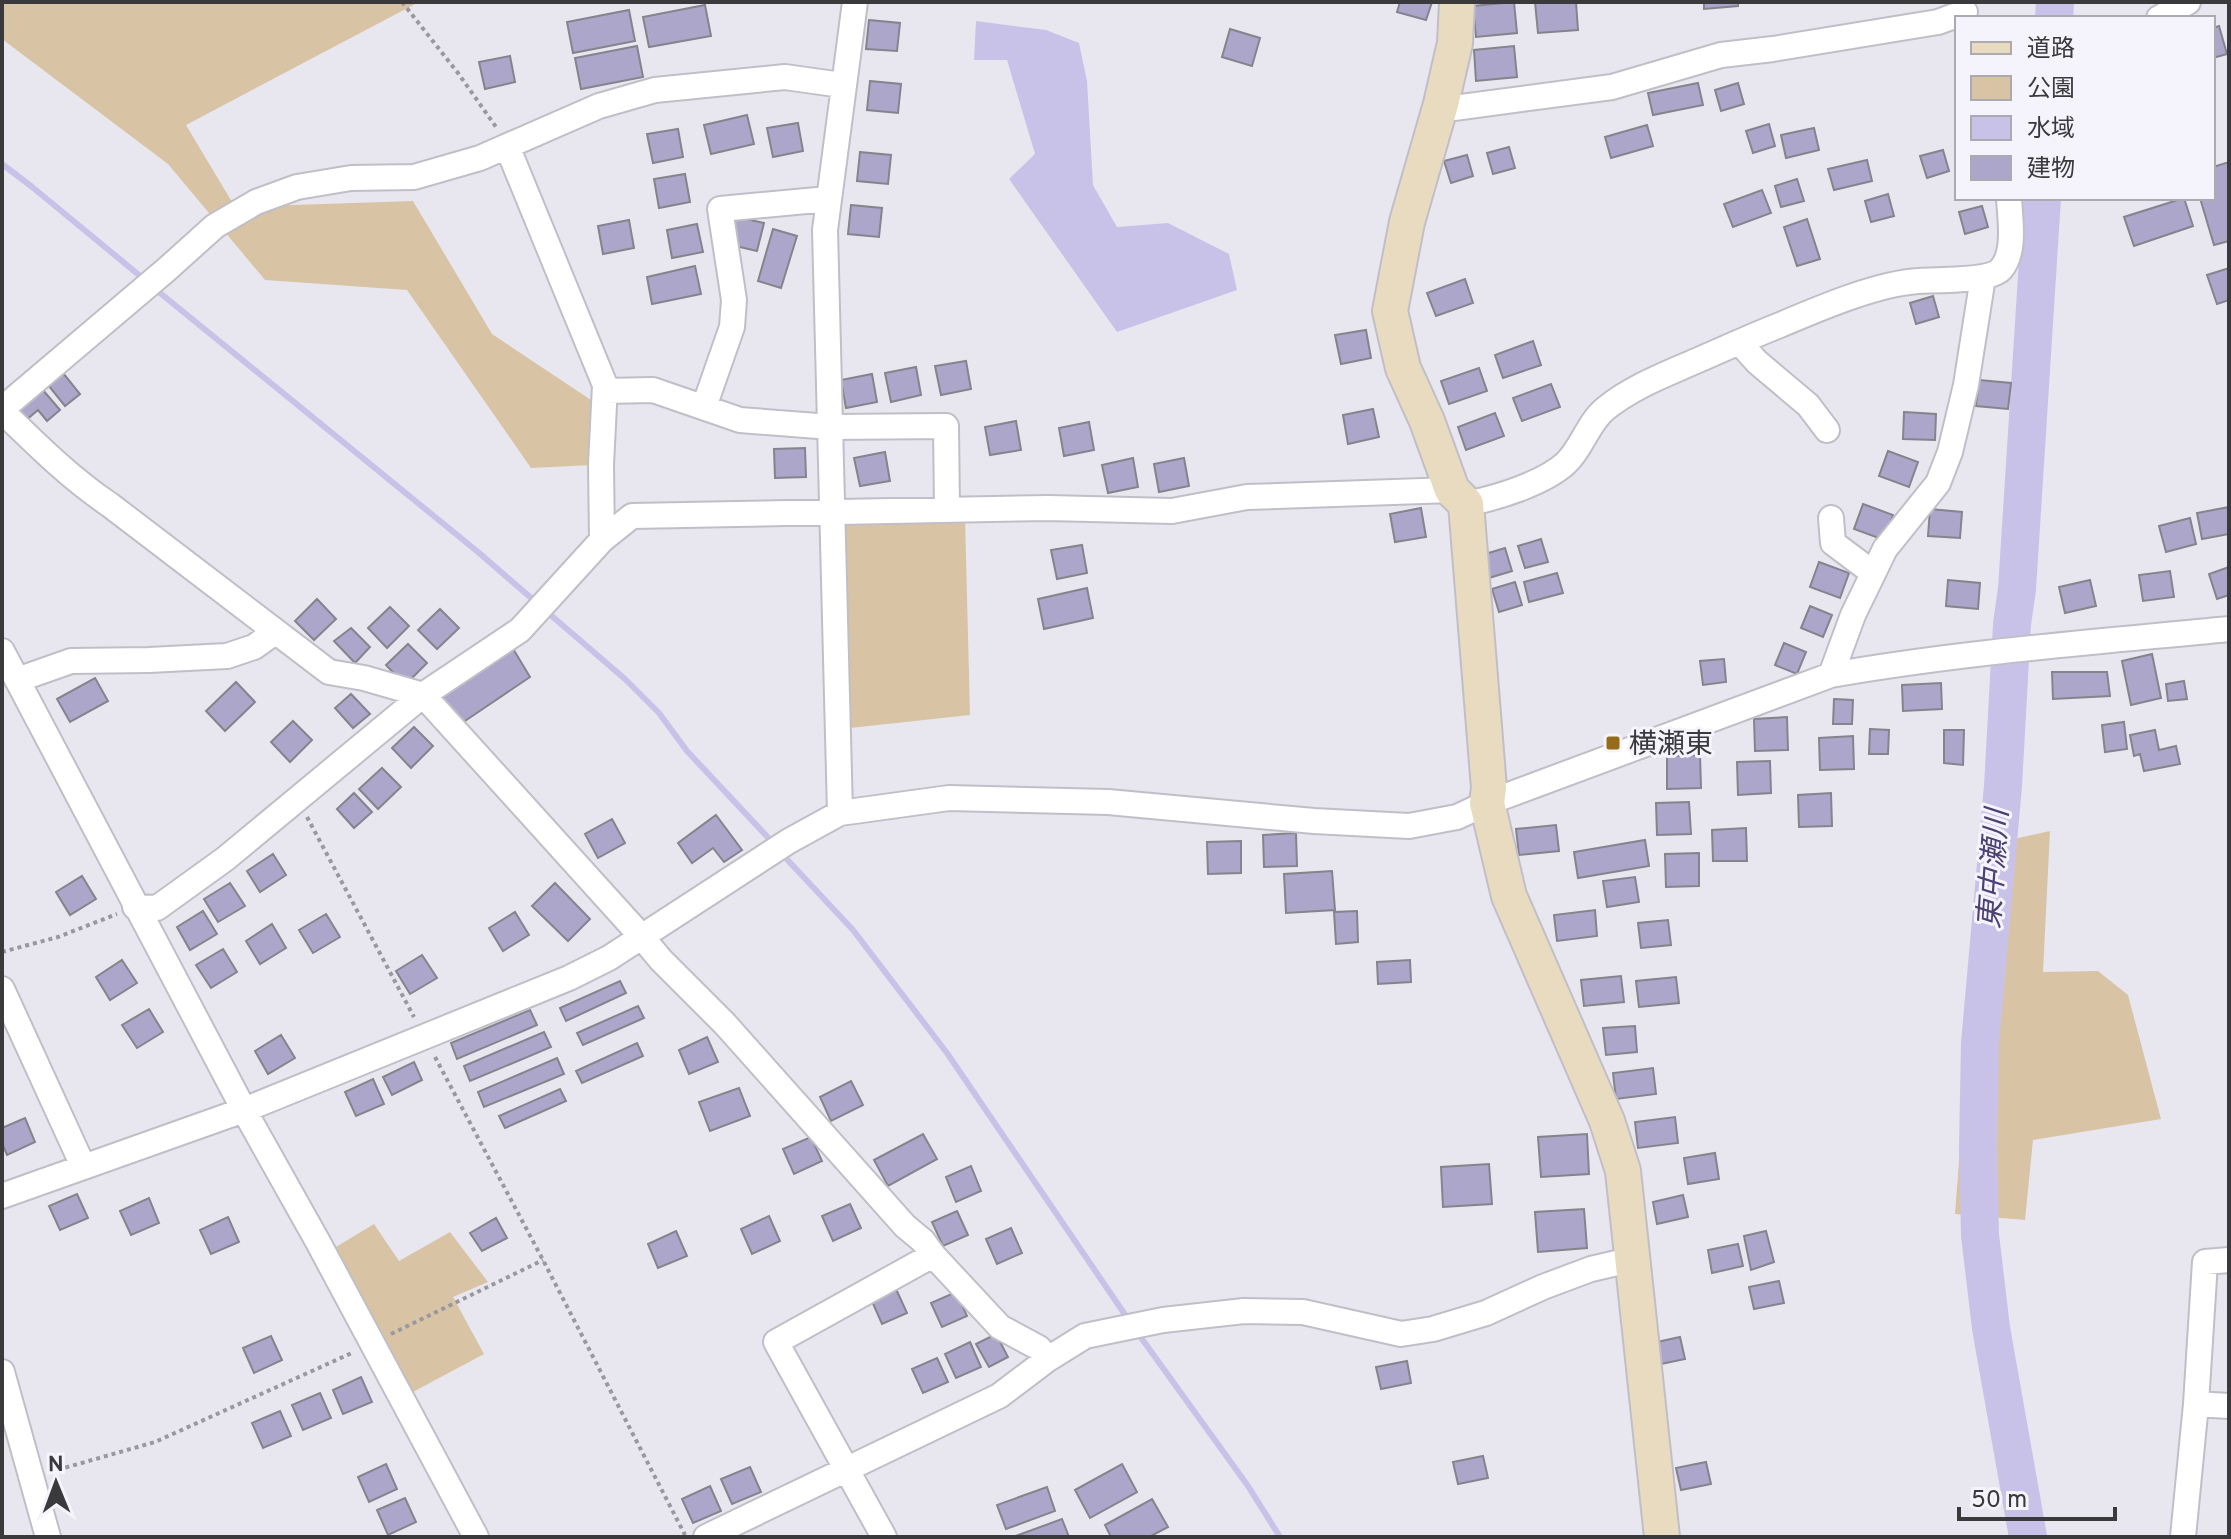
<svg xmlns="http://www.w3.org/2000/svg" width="2231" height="1539" font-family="Overpass,'Noto Sans JP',sans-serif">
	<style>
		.green { fill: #d8c4a5 }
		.water { fill: #c9c2e8 }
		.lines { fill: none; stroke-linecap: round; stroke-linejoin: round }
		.stream { stroke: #c9c2e8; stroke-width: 6 }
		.river { stroke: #c9c2e8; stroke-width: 38 }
		.building { fill: #ada6cb; stroke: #85838c; stroke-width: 2 }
		.street-casing { stroke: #c0bfc7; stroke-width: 28 }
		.secondary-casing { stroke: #c0bfc7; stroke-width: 38 }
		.path { stroke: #99989f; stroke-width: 4; stroke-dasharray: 4 4; stroke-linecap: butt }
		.street { stroke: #fff; stroke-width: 24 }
		.secondary { stroke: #e9dbc0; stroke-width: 34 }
		.poi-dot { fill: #966c18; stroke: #f5f4fd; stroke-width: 3 }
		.labels { text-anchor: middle; stroke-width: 6; stroke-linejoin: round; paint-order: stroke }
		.poi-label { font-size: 28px; fill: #3a3a3d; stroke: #f5f4fd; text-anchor: start }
		.water-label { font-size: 30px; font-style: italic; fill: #4d4173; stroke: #f5f4fd }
	</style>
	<rect width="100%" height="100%" fill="#e8e7f0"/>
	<path class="green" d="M2,2h417l-233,123 49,82 178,-6 79,133 102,68 -1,63 -62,3 -124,-178 -142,-10 -97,-116 -166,-125z
		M965,516l5,199 -129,14 -1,-200 8,-10z
		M2050,831l-7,141 55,-1 30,24 33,124 -128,21 -8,80 -70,-6 28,-368z
		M374,1224l25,37 51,-29 38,50 -35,15 31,57 -71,38 -82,-142z"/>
	<path class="water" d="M976,21l70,9 33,13 8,38 6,104 24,42 51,-4 61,31 8,36 -120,42 -108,-153 26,-25 -28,-94h-33z"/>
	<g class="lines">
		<path class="stream" d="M2,164l29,22 114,94
			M154,288l324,264 59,51
			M546,611l79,68 34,34 28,38 88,94
			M782,854l71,76 94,123 181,266
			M1137,1332l111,154 32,51"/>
		<path class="river" d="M2054,18l1,-16
			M2028,1537l-37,-209 -11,-93 -2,-88 2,-104 23,-257 9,-162 5,-35 25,-391"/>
	</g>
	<path class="building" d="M1400,2h32l-6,18 -29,-8z
		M1514,2l3,31 -41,4 -3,-31z
		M1535,2h41l2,28 -40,3z
		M1704,2h34v4l-34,3z
		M705,5l6,31 -62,11 -6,-30z
		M629,10l6,31 -62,12 -6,-31z
		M869,20l31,3 -3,28 -31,-2z
		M2219,26l8,28 -14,4v-30z
		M1230,29l30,9 -8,28 -30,-9z
		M637,46l6,31 -62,12 -6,-31z
		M1514,46l3,31 -41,4 -2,-31z
		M510,56l5,26 -30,7 -6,-27z
		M870,81l31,3 -3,29 -31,-3z
		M1698,83l5,22 -50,10 -5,-22z
		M1738,83l6,21 -23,7 -6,-21z
		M747,115l7,29 -43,10 -7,-29z
		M798,123l5,28 -30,6 -6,-29z
		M1769,124l6,22 -22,7 -7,-22z
		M1647,125l6,21 -42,12 -6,-21z
		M1814,128l5,22 -33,8 -5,-23z
		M678,129l5,28 -30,6 -6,-29z
		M1509,147l6,21 -22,6 -6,-21z
		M1943,150l6,21 -22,7 -7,-22z
		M860,152l31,3 -3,29 -31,-3z
		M1467,155l6,21 -22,7 -7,-22z
		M1867,160l5,21 -38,9 -6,-21z
		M2229,162v79l-15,4 -14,-47h13v-31z
		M685,174l5,28 -31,6 -5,-29z
		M1797,179l7,22 -23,6 -6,-21z
		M1762,190l9,23 -38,14 -9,-23z
		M1888,194l6,22 -23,6 -6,-21z
		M2184,198l9,28 -59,20 -10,-29z
		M851,205l31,3 -3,29 -31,-3z
		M1982,206l6,21 -23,7 -6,-22z
		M733,216l31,7 -7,28 -30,-7z
		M1807,219l13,40 -23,7 -13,-39z
		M629,220l5,28 -31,6 -5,-28z
		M697,224l6,28 -31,6 -5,-28z
		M773,229l24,7 -16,52 -23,-7z
		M695,266l6,28 -49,10 -5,-27z
		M2229,268v32l-12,4 -10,-29z
		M1465,279l8,24 -37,13 -9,-23z
		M1933,296l6,21 -23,7 -6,-21z
		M1366,330l5,28 -30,6 -6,-29z
		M1533,341l8,24 -38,13 -8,-23z
		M966,361l5,28 -30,6 -6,-29z
		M916,367l5,28 -30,7 -6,-29z
		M1479,368l8,23 -38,13 -8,-23z
		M63,373l17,21 -15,12 -17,-21z
		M872,374l5,28 -31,6 -5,-28z
		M1979,380l32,3 -3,26 -32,-3z
		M1551,384l9,23 -38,14 -9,-23z
		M42,389l18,21 -13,11 -9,-11 -13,11 -9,-10z
		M1373,409l6,28 -31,7 -5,-29z
		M1904,412l32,2 -1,26 -32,-1z
		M1495,413l9,23 -38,14 -8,-23z
		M1016,421l5,29 -31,5 -5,-28z
		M1089,422l5,28 -30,6 -5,-28z
		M805,448l1,29 -31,1 -1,-29z
		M1888,451l30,11 -9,25 -30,-11z
		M885,452l5,29 -30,5 -6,-28z
		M1133,458l5,29 -30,6 -6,-28z
		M1184,458l5,28 -30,6 -5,-28z
		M1863,504l30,11 -9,25 -30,-11z
		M2229,507v27l-27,5 -5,-26z
		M1421,508l5,29 -31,5 -5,-28z
		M1930,509l32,3 -2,26 -32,-2z
		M2190,518l6,26 -30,8 -7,-26z
		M1541,539l7,23 -23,6 -7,-22z
		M1082,545l5,28 -30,6 -6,-29z
		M1505,548l7,23 -23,7 -7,-23z
		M1819,562l30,11 -9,25 -30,-11z
		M2229,567v28l-12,4 -8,-25z
		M2170,571l4,26 -31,4 -4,-26z
		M1557,573l6,20 -34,9 -5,-20z
		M1948,580l32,3 -2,26 -32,-3z
		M2090,580l6,26 -31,7 -6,-26z
		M1515,582l7,23 -23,7 -7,-23z
		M1087,588l6,30 -49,11 -6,-30z
		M317,599l19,20 -22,21 -19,-19z
		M1810,606l22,9 -9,22 -22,-9z
		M390,607l19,19 -22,22 -19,-20z
		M440,609l19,19 -22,21 -19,-19z
		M351,628l19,19 -15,16 -21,-22z
		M1784,643l22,9 -9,22 -22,-9z
		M408,644l19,19 -22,22 -19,-20z
		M512,647l18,30 -68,46 -21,-28z
		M2152,654l9,44 -30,7 -9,-44z
		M1724,659l2,23 -23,3 -3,-24z
		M2052,672h55l3,24 -57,3z
		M95,678l13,23 -38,21 -13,-23z
		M2184,681l3,18 -19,2 -2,-17z
		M236,682l19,20 -30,29 -19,-20z
		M1941,683l1,26 -39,2 -1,-26z
		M351,694l19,20 -17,14 -18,-20z
		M1834,699l19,1 -1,24h-19z
		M1787,717l1,33 -33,1 -1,-32z
		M293,721l19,19 -22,22 -19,-20z
		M2124,722l3,27 -22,3 -3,-27z
		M414,727l19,19 -22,22 -19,-20z
		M1870,729l19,1 -1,24h-19z
		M1944,730h20l-1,35 -19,-2z
		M2155,730l4,20 17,-4 4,18 -36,7 -4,-17 -6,2 -4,-21z
		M1853,736l1,33 -34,1 -1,-32z
		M1700,755l1,33 -34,1v-33z
		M1770,761l1,32 -33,2 -1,-33z
		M382,768l19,19 -23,22 -19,-20z
		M354,793l18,19 -18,16 -17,-19z
		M1831,793l1,33 -33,1 -1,-32z
		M1689,802l2,32 -34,1 -1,-32z
		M716,815l26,35 -18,12 -11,-14 -21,15 -14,-20z
		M612,819l13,24 -27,15 -13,-24z
		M1556,825l3,26 -40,4 -3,-26z
		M1746,828l1,33h-34l-1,-31z
		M1296,833l1,33 -33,1 -1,-32z
		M1645,840l4,26 -71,12 -4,-26z
		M1241,841v32l-33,1 -1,-32z
		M1699,853v33l-33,1 -1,-33z
		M273,854l13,21 -26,17 -13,-21z
		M1332,871l3,39 -49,3 -2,-39z
		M82,876l14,23 -26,16 -14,-23z
		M1635,877l4,25 -32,5 -4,-26z
		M230,883l15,23 -27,16 -14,-23z
		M555,883l35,36 -22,22 -36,-35z
		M1595,910l2,26 -40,5 -3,-26z
		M203,911l14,23 -27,16 -13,-23z
		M1357,911l1,31 -22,2 -2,-32z
		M515,912l14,23 -26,16 -14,-23z
		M326,914l14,23 -27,16 -14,-23z
		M1668,920l3,25 -30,3 -3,-25z
		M272,924l14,24 -26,16 -14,-23z
		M223,949l14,23 -26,16 -15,-23z
		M422,955l15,23 -27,16 -14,-23z
		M122,960l15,23 -27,17 -14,-23z
		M1410,960l1,22 -33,2 -1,-22z
		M1621,976l3,26 -40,4 -3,-26z
		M1676,977l3,26 -40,4 -3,-26z
		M620,981l6,12 -60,28 -6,-13z
		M638,1006l6,12 -61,27 -6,-12z
		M149,1009l14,23 -26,16 -15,-23z
		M530,1010l7,15 -80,34 -6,-16z
		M1635,1026l2,26 -31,3 -3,-27z
		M544,1032l7,15 -81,34 -6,-15z
		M281,1035l14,23 -27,16 -13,-23z
		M707,1037l11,25 -29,12 -10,-24z
		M637,1043l6,13 -61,27 -6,-12z
		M557,1058l7,16 -80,33 -6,-15z
		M414,1062l8,18 -30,15 -9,-18z
		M1653,1068l3,26 -40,5 -3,-26z
		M373,1079l11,25 -28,12 -11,-24z
		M851,1081l12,24 -32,16 -11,-24z
		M739,1088l11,28 -40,15 -11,-29z
		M560,1089l6,12 -61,27 -6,-12z
		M1675,1117l3,26 -40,5 -3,-26z
		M25,1118l10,24 -28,13 -5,-12v-15z
		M923,1134l14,25 -49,27 -14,-26z
		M1587,1134l2,40 -48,3 -3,-40z
		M811,1137l11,24 -28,13 -11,-25z
		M1715,1153l4,26 -31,5 -4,-26z
		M1489,1164l3,40 -49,3 -2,-40z
		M971,1166l10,25 -25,11 -10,-25z
		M77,1194l11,24 -28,12 -11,-24z
		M1683,1195l5,22 -31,7 -4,-22z
		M149,1198l10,25 -28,12 -11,-24z
		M850,1204l11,24 -28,13 -11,-25z
		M1584,1209l3,39 -49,4 -3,-40z
		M957,1211l11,24 -25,11 -11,-24z
		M769,1216l11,25 -28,13 -11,-25z
		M228,1217l11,25 -28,12 -11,-24z
		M496,1218l11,20 -25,13 -12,-18z
		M1011,1228l11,25 -25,11 -11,-25z
		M676,1231l11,25 -29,12 -10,-24z
		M1766,1231l8,31 -23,8 -7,-34z
		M1738,1244l5,22 -31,7 -4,-23z
		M1779,1281l5,22 -30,6 -5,-22z
		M896,1289l11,24 -25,11 -11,-25z
		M956,1292l11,24 -25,11 -11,-24z
		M996,1334l12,23 -19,10 -13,-23z
		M271,1336l11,24 -28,13 -11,-25z
		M1680,1337l5,22 -24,5 -4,-22z
		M970,1342l11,25 -25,11 -11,-24z
		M937,1358l11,24 -25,11 -11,-24z
		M1407,1361l4,22 -30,6 -5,-22z
		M361,1377l11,25 -29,12 -10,-24z
		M320,1393l11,25 -28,12 -11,-25z
		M280,1411l11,25 -28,12 -11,-25z
		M1483,1456l5,22 -30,6 -5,-22z
		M1706,1462l5,22 -30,6 -5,-22z
		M386,1464l11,25 -28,13 -11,-25z
		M1122,1464l15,28 -47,26 -15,-28z
		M750,1467l11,25 -29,12 -11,-25z
		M710,1486l11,25 -28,12 -11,-24z
		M1047,1487l8,24 -49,18 -9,-24z
		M405,1498l11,24 -28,13 -11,-25z
		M1152,1499l16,28 -19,10h-38l-6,-12z
		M1062,1519l7,18h-56z"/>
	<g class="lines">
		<defs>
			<path id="street" d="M2159,18l29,-16
				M1441,104l13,4 158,-21 109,-32 52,-6 165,-27 27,-10
				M507,146l98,239 -4,80 1,75
				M1739,342l18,20 51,43 19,25
				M605,391l48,-1 87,30 91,7 115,-1 1,83
				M704,407l28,-80 2,-27 -14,-91 108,-10
				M2,409l164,-139 49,-44 41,-24 41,-15 54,-9 63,-1 66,-19 119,-52 56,-16 130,-13 57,8
				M2,411c35,34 68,67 108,94l219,167 35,6 59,17 218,241 20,24 64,64 180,202 18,15 10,14 67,72 39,21 9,11
				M1466,504c30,-6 77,-20 100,-41 16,-15 22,-40 39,-54 27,-22 59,-34 91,-48 28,-12 56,-25 84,-36 40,-17 96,-41 138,-44 18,-1 73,0 83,-12 15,-17 9,-50 8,-71
				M1831,518l2,25 40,30
				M2,651l242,459 74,132 158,295
				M1831,675l22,-60 32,-66 53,-66 12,-31 16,-67 17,-108
				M17,680l54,-19 78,-1 78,-4 27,-9 21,-15
				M840,813l-15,-583 30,-228
				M135,907l22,1 68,-49 198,-164 97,-65 82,-90 30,-24 416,-8 124,3 75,-14 205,-7
				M2,989l81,177
				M2,1196l242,-86 325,-132 40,-20 180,-117 51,-28 109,-15 159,4 206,19 95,5 48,-9 30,-14 344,-128c131,-23 265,-33 398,-46
				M2,1372l46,165
				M2196,1404l9,-142 24,-2
				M706,1537l293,-141 49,-37 37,-23 78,-16 81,-9 59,1 98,22 32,-5 53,-16 57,-26 48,-18 43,-10
				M884,1537l-108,-195 157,-87
				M2183,1537l13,-133 33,2"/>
			<path id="secondary" d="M1457,2l-2,41 -14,61 -34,118 -17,89 13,57 24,53 25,69 14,14 23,284 -2,15 22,93 98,225 16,50 39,366"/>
		</defs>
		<use href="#street" class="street-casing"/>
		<use href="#secondary" class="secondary-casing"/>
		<path class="path" d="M402,2l56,71 38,54
			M307,817l107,200
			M2,952l56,-15 59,-23
			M435,1057l108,203 142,275
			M391,1334l152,-74
			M50,1472l105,-30 199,-90"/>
		<use href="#street" class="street"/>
		<use href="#secondary" class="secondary"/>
	</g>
	<rect class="poi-dot" x="1605" y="735" width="16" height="16" rx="4"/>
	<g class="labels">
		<g class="poi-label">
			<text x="1629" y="753">横瀬東</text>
		</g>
		<g class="water-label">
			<text transform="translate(1993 869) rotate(-86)" y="10">東中瀬川</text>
		</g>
	</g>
	<rect width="2231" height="1539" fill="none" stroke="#3a3a3d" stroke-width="8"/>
	<rect x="1955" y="16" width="260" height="184" fill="#f5f4fd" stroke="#aaaab0" stroke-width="2"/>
	<rect x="1971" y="42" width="40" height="12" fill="#e9dbc0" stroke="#aaaab0" stroke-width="2"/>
	<text x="2027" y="56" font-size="24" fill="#3a3a3d">道路</text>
	<rect x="1971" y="76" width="40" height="24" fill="#d8c4a5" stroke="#aaaab0" stroke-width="2"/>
	<text x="2027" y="96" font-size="24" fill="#3a3a3d">公園</text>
	<rect x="1971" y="116" width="40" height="24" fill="#c9c2e8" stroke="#aaaab0" stroke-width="2"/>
	<text x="2027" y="136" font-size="24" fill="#3a3a3d">水域</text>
	<rect x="1971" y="156" width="40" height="24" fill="#ada6cb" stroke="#aaaab0" stroke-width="2"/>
	<text x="2027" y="176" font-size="24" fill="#3a3a3d">建物</text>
	<g transform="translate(56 1483) rotate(359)" stroke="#f5f4fd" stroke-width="6" paint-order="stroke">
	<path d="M0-6L14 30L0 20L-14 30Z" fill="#3a3a3d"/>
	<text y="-12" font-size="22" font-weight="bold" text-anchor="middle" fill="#3a3a3d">N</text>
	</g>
	<path d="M1959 1507v12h156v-12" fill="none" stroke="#3a3a3d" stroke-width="4"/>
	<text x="1971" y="1507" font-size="24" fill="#3a3a3d" stroke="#f5f4fd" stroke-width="6" paint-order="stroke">50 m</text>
</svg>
